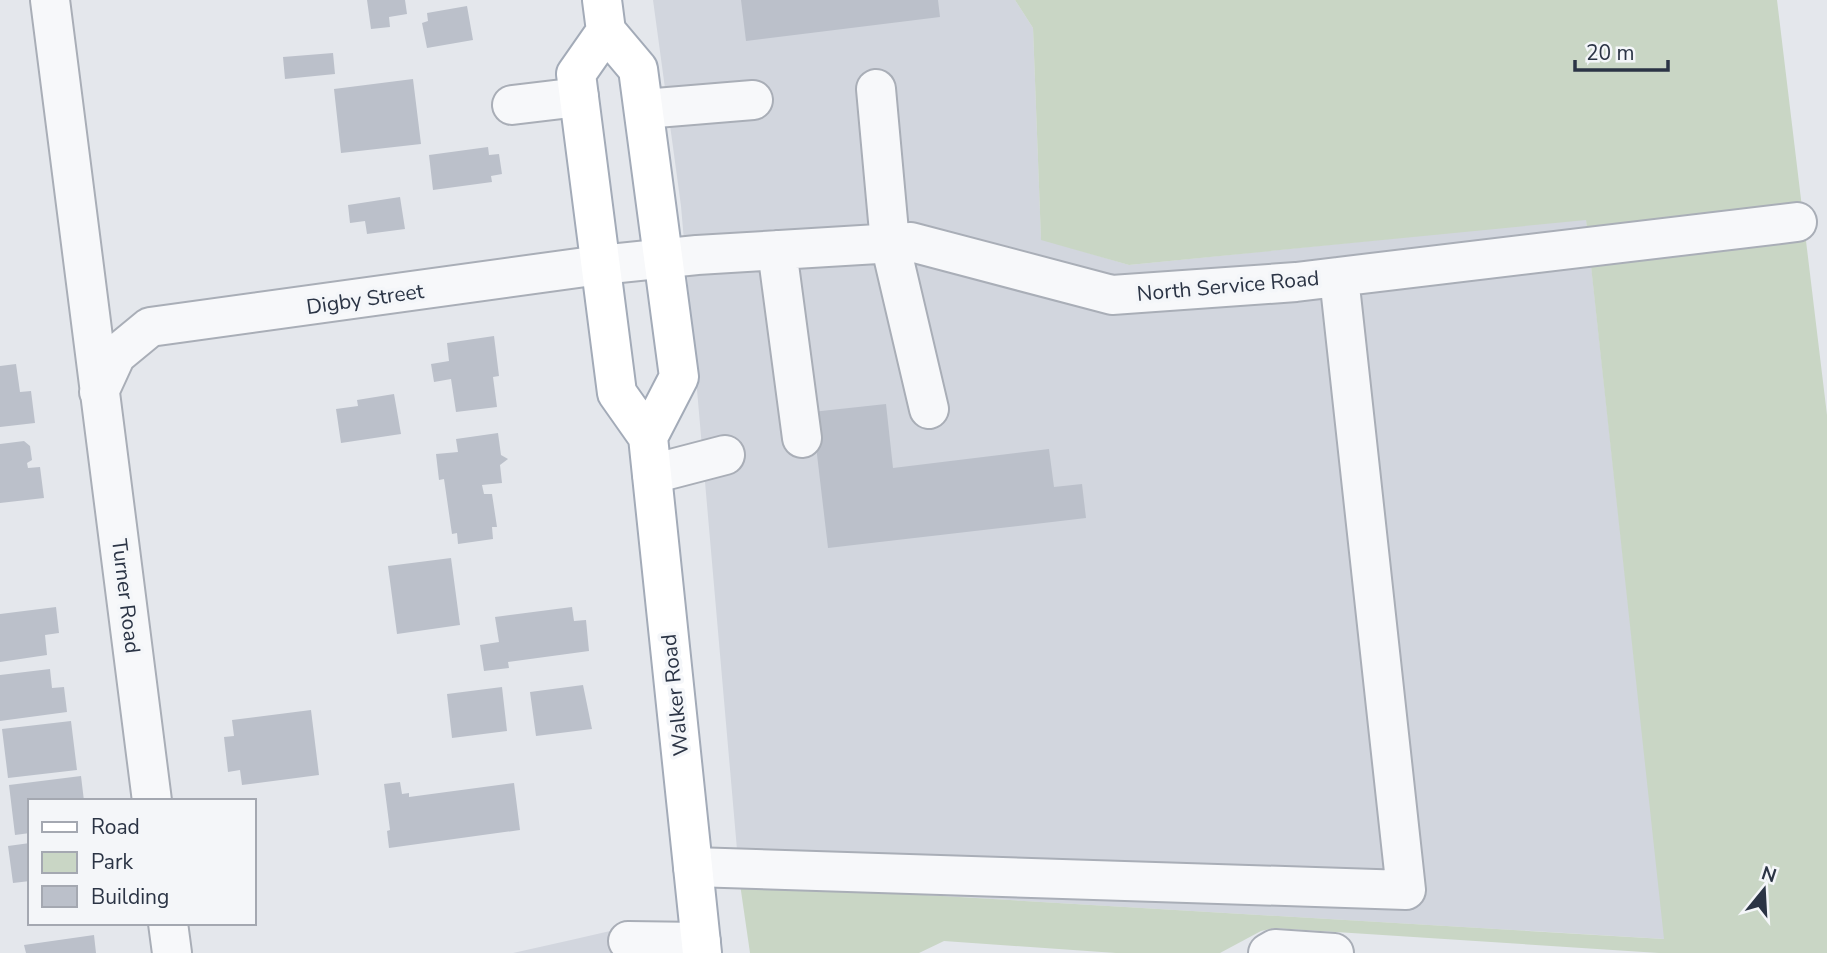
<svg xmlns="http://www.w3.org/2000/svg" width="1827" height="953" font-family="'Nunito Sans',sans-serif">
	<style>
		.built { fill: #d2d6de }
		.green { fill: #c9d6c5 }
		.building { fill: #bbc0ca }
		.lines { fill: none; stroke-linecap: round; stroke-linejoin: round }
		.minor-casing { stroke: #a9aeb7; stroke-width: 42 }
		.major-casing { stroke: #a3abb8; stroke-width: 42 }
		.minor { stroke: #f7f8fa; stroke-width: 38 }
		.major { stroke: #fff; stroke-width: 38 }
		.labels { text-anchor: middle; stroke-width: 7; stroke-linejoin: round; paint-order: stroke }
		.street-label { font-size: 21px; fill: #2b3445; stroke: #f4f6f9 }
	</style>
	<rect width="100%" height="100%" fill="#e4e7ec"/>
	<path class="built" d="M653,0h362l18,28 8,211 88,26 457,-46 79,720 -925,-55 -59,-678z
		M645,923l-1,30h-131l58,-13z"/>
	<path class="green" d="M1015,0h762l50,415v538h-168l-385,-25 -13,3 -41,22h-104l-172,-12 -25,12h-169l-10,-69 924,55 -78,-719 -457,45 -88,-25 -8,-212z"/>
	<path class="building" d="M367,0h38l2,14 -18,3 1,10 -19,2z
		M741,0h197l2,17 -194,24z
		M467,6l6,34 -46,8 -5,-25 6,-2 -1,-8z
		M333,53l2,21 -50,5 -2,-22z
		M413,79l8,65 -80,9 -7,-64z
		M488,147l1,8 10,-1 3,20 -11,2 1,6 -59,8 -4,-35z
		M400,197l5,32 -38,5 -2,-13 -15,2 -2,-18z
		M494,336l5,40 -6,1 4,30 -41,5 -5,-33 -17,3 -3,-18 18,-3 -2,-18z
		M16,364l4,28 11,-1 4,32 -35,4v-61z
		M394,394l7,40 -60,9 -5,-34 22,-3 -1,-6z
		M886,404l7,64 156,-19 5,38 28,-3 4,34 -258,30 -16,-136z
		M498,433l3,22 7,4 -8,6 2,18 -20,2 2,9h8l5,33h-5l1,12 -35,5 -1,-11 -5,1 -8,-55 -5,1 -3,-26 22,-2 -2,-13z
		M24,441l6,5 2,14 -5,3 1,5 12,-1 4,31 -44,5v-59z
		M451,558l9,67 -63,9 -9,-68z
		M56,607l3,26 -14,2 2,20 -47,7v-48z
		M572,607l2,14 12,-1 3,31 -81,11 1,6 -25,3 -4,-26 19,-3 -4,-25z
		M50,669l2,19 12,-1 3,25 -67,9v-46z
		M583,685l9,44 -56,7 -6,-44z
		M502,687l5,44 -55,7 -5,-44z
		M311,710l8,65 -77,10 -2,-15 -12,2 -4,-35 10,-1 -2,-16z
		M71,721l6,49 -69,8 -6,-49z
		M81,776l3,25h-54v32l-15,2 -6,-50z
		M400,782l2,12 7,-1v4l105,-14 6,47 -131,18 -2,-17 3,-1 -6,-46z
		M30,843v38l-17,2 -5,-37z
		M94,935l2,18h-70l-2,-8z"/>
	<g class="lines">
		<defs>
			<path id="minor" d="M50,0l102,801
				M876,89l14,154 39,166
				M512,105l67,-8
				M644,109l109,-9
				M777,250l25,188
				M99,392l17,-37 34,-28 450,-62 97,-10 214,-13 201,53 184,-13 501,-60
				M652,474l73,-19
				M693,867l713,23 -67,-613
				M168,923l4,30
				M628,941l73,1
				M1268,953l7,-4 59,4"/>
			<path id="major" d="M602,0l4,31 32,38 41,308 -31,60
				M606,31l-30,43 41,319 31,44 54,516"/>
		</defs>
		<use href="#minor" class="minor-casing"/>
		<use href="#major" class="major-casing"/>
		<use href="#minor" class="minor"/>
		<use href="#major" class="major"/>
	</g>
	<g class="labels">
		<g class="street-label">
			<text transform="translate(1228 286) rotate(-5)" y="7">North Service Road</text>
			<text transform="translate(365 299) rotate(-8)" y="7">Digby Street</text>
			<text transform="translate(126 596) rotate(83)" y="7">Turner Road</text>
			<text transform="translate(675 695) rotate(-96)" y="7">Walker Road</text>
		</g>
	</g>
	<rect x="28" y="799" width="228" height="126" fill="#f4f6f9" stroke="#a4a8b1" stroke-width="2"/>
	<rect x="42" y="822" width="35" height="10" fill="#ffffff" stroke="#a4a8b1" stroke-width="2"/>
	<text x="91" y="834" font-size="21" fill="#2b3445">Road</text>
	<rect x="42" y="852" width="35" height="21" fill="#c9d6c5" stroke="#a4a8b1" stroke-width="2"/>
	<text x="91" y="869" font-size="21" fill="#2b3445">Park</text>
	<rect x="42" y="886" width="35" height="21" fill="#bbc0ca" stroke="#a4a8b1" stroke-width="2"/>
	<text x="91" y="904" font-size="21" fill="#2b3445">Building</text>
	<g transform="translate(1764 890) rotate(18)" stroke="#f4f6f9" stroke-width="5" paint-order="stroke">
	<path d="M0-5L12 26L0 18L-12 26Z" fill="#2b3445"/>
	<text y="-10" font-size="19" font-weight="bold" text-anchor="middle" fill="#2b3445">N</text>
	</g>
	<path d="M1575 60v10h93v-10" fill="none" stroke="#2b3445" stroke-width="3.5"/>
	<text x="1586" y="60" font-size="21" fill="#2b3445" stroke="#f4f6f9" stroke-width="5" paint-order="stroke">20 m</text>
</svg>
